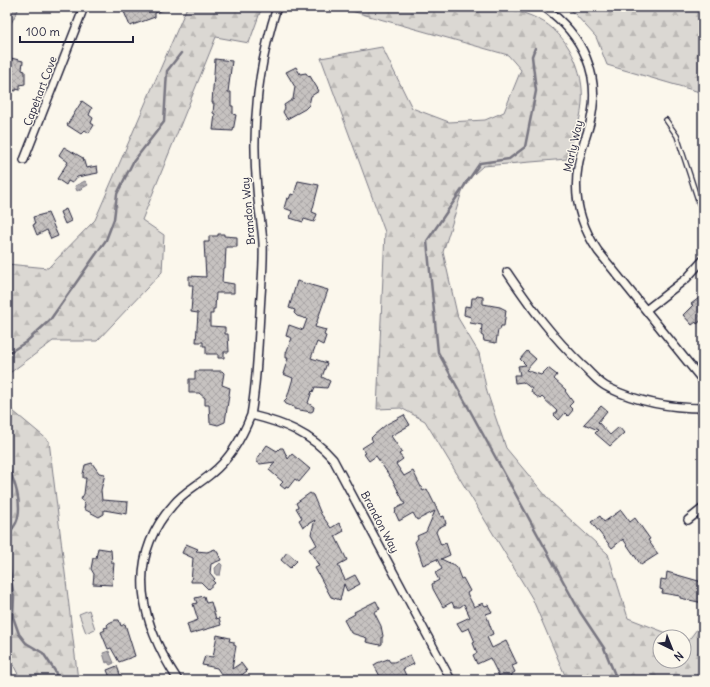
<svg xmlns="http://www.w3.org/2000/svg" width="710" height="687" font-family="Delius,sans-serif">
	<style>
		.green { fill: #dbd8d3; stroke: #7e7d87 }
		.forest { fill: url(#forest-firs); stroke: #7e7d87 }
		.water { fill: url(#water-ripples); stroke: #787681 }
		.lines { fill: none; stroke-linecap: round; stroke-linejoin: round }
		.stream { stroke: #787681; stroke-width: 2.5 }
		.building { fill: url(#building-cross-hatch); stroke: #22223b }
		.lane-casing { stroke: #22223b; stroke-width: 6 }
		.street-casing { stroke: #22223b; stroke-width: 10 }
		.lane { stroke: #fbf7ec; stroke-width: 3.5 }
		.street { stroke: #fbf7ec; stroke-width: 7 }
		.labels { text-anchor: middle; stroke-width: 3; stroke-linejoin: round; paint-order: stroke }
		.street-label { font-size: 11px; fill: #22223b; stroke: #fbf7ec }
	</style>
	<defs>
		<pattern id="forest-firs" width="22" height="20" patternUnits="userSpaceOnUse"><rect width="22" height="20" fill="#dbd8d3"/><path d="M5 1l3.5 6h-7zM16 11l3.5 6h-7z" fill="#bcb9b6"/></pattern>
		<pattern id="water-ripples" width="26" height="14" patternUnits="userSpaceOnUse"><rect width="26" height="14" fill="#b1aeb0"/><path d="M2 4q2-2 4 0t4 0M15 11q2-2 4 0t4 0" fill="none" stroke="#908d90"/></pattern>
		<pattern id="building-cross-hatch" width="8" height="8" patternUnits="userSpaceOnUse"><rect width="8" height="8" fill="#c6c2c0"/><path d="M0 0l8 8M0 8l8-8" fill="none" stroke="#aaa6a6"/></pattern>
	</defs>
	<rect width="100%" height="100%" fill="#fbf7ec"/>
	<filter id="ink" filterUnits="userSpaceOnUse"><feTurbulence type="fractalNoise" baseFrequency=".025" numOctaves="2"/><feDisplacementMap in="SourceGraphic" scale="8" xChannelSelector="R" yChannelSelector="G"/><feConvolveMatrix kernelMatrix="1 2 1 2 8 2 1 2 1" color-interpolation-filters="sRGB"/></filter>
	<g filter="url(#ink)">
		<path class="green" d="M89,610l6,19 -9,4 -7,-19z"/>
		<path class="forest" d="M7,7h11v3l-11,21z
			M187,7h75l-13,36 -33,-6 -74,183 22,15 -2,37 -65,69h-44l-46,34v-111l41,4 47,-48z
			M337,7c32,0 64,0 97,0 34,0 73,-4 104,12 30,14 47,53 44,84 -1,19 -10,38 -15,56l-84,7 -18,16 -22,70 15,66 21,35 8,39 19,56 45,54 57,52 20,64 49,19h-17v24h24v-21l4,1 15,-20v59h-136l-35,-82 -107,-177 -24,-13 -24,1 8,-177 -64,-174 61,-11 30,61 37,14 36,-2 19,-8 17,-42 -13,-15z
			M565,7h138v86l-96,-28 -11,-28 -21,-23z
			M7,406l42,35 29,239h-57l-14,-27z"/>
		<path class="water" d="M85,181l3,4 -11,6 -2,-5z
			M220,563l2,2 -2,10h-4l-1,-7z
			M109,651l5,12 -4,2 -2,-3 -2,1 -3,-10z"/>
		<g class="lines">
			<path class="stream" d="M535,48l-3,8 4,35 -11,56 -16,12 -29,4 -53,78 11,111 142,260 24,36 13,32
				M7,354l19,-12 24,-22 56,-80 8,-21 3,-25 16,-32 31,-40 3,-51 14,-18
				M7,464c7,16 17,41 9,59 -2,4 -6,9 -9,13
				M7,554l7,43 -1,20 6,17 7,9 17,10 12,18 3,9"/>
		</g>
		<path class="building" d="M122,7h46v1l-13,5v4l-25,9z
			M7,57l16,4 -1,9 3,1v13l-5,1v5l-4,-1v2l-7,-1z
			M215,59l17,2 -4,31h3v14h2v8l3,1 -3,16 -20,-1 2,-16 -2,-1 1,-10h-2z
			M296,67l4,7 6,-1 3,4 1,-1 9,15 -8,5 -2,9 -4,4 -18,10 -4,-7 2,-4 -1,-3 9,-6 2,-12 -9,-15z
			M82,101l10,7 -3,7 4,3 -2,5 3,2 -5,8 -4,-3 -4,4 -14,-9z
			M64,147l19,11 3,10 11,-2 1,7 -21,4 -5,6 -4,-2 -2,4 -9,-6 11,-17 -9,-7z
			M298,181l21,4 -7,27 5,2 -3,8 -10,-3 -1,3 -13,-4 2,-7 -8,-3 3,-10 2,1 2,-5 3,1z
			M66,209l5,12 -6,3 -5,-12z
			M48,213l10,23 -7,3 -4,-9 -10,5 -4,-10 2,-1 -2,-7z
			M218,234h6v2l13,1v10h-11l-1,21h-2l-1,14 12,2v9h-18l-1,16h-2v5h-3v12l15,1v7h3l1,18h-5v6h-6v-4h-12v-8h-3v-4h-7l2,-29 -7,-1 2,-27h-4v-9l17,1 -2,-35h5v-6h9z
			M297,281l31,9 -13,37 11,3 -2,5 2,1 -3,9 -6,-3 -6,16 16,5 -5,14 8,4 -3,7 -12,-1 -2,5 -1,-1 -4,12 6,4 -1,4 -2,1 -17,-3v-2l-8,-3 -2,-3 3,-3 6,-20 -10,-4 5,-16h-2v-5l6,-15 -6,-2 3,-11 14,5 4,-11 -10,-3 -3,-3 1,-3 -6,-2z
			M703,295v24l-6,5 -1,-2 -4,3 -9,-10 10,-10 -2,-1z
			M477,296l6,1v7l17,3 6,3 -2,16h-3l-1,4h-2l-2,13 -12,-2 -1,-5 -2,-1 1,-10 -12,-2 1,-6 -7,-2 1,-9 6,1 1,-9h4z
			M527,351l9,8 -10,11 15,5 7,-7 9,7 -3,4 12,11 -1,1 8,11 -4,4 4,4 -5,6 -3,-3 -6,7 -5,-5 3,-4 -15,-14 -2,2 -9,-7 1,-3 -9,-7 -8,1 -1,-8h6l-2,-9 8,-1 -6,-6z
			M195,371h27l2,2 -2,12 8,3 -5,34 -7,3 -8,-2 -1,-18h-4v-7l-6,-5h-10v-14h6z
			M601,406l6,5 -9,11 12,13 9,-8 5,6 -14,13 -15,-13 3,-3 -14,-6z
			M404,415l6,10 -19,11 11,16 -3,2 4,5 -7,5 8,12 9,-5 10,20 4,-2 14,28 3,-1 2,8 -8,4 -2,4 5,13 5,-2 4,12 -9,4 15,7 5,13 2,-1 7,13 -3,2 7,14 9,-4 2,3 3,-1 4,7 -6,2 7,20 -6,3 5,11 14,-7 11,23 -5,2 3,6 -3,2 -1,6h-10l-11,-22 -13,6 -4,-9 4,-2 -4,-10 2,-1 -6,-14 -7,3 -5,-8 13,-6 -6,-13 -4,3h-6l-2,-5 -9,5 -10,-18 -1,-5 7,-4 -4,-7 7,-4 -5,-10 -14,6 -8,-23 3,-4 -1,-2 9,-4 9,-21 -18,9 -4,-7 -14,8 -4,-9 1,-1 -1,-2 10,-5 -12,-23 -17,-25 -7,5 -5,-7 2,-1 -4,-5 11,-7 -2,-3 3,-3 13,-11z
			M267,445l10,6 3,-3h3l5,11 4,-5 18,15 -11,13 -4,-3 -7,9 -2,-1 -1,2 -5,-4 3,-3 -14,-12 6,-8 -15,2 -3,-2v-3z
			M92,463l7,10 6,1 -4,16 1,10 26,2 -1,12 -23,-4v4l-5,3 -15,-8 1,-5 -4,-5 3,-5 2,-16h-3v-4l2,-9z
			M310,493l3,2 8,19 10,14 8,-5 5,8 -9,5 12,24 -9,5 7,15 10,-5 5,9 -13,7 -3,-7 -4,16 -9,-3 -16,-29 4,-2 -10,-17 8,-4 -6,-11 4,-14 -12,7 -4,-7 3,-2 -6,-10 2,-1 -2,-4z
			M621,510l9,12 5,-4 15,21 -2,1 10,14 -17,11 -18,-26 -11,9 -21,-26 9,-6 4,6z
			M186,544l12,5 -2,2 11,1 8,-3 3,4 3,7 -10,4 -1,9 5,6 -2,2 2,2 -7,6 -7,-7h-10l2,-24 -11,-5z
			M98,548l13,2 1,13h2l-2,22 -19,-1 1,-10 -3,-5 2,-11h3z
			M287,552l10,9 -7,7 -9,-8z
			M667,572l35,10 1,21 -23,-5v-2l-18,-3 1,-3 -3,-1 1,-10 5,1z
			M204,596l2,7 5,-1 5,17 3,-1 2,7 -31,9 -3,-10 11,-4 -5,-16 4,-1 -2,-5z
			M376,601l4,8 -6,3 7,14 2,10 -1,2v6l-2,1 -14,-3 1,-4 -16,-5 -7,-13 11,-6 -1,-2z
			M115,620h4l2,6 4,-2 10,32 -16,6 -8,-14 -3,1 -7,-17 4,-2 -1,-2 4,-1 -1,-2 2,-2z
			M217,635l13,3 -1,3 5,1v3l2,1 -4,23 9,-6 6,8 -12,9h-10l-8,-12 -15,-3 3,-9 8,1z
			M410,655l4,9 -11,5 5,11h-26l-8,-15 3,-2 11,-4 2,3h4z
			M117,666l5,14h-11l-4,-10z"/>
		<g class="lines">
			<defs>
				<path id="lane" d="M666,120l11,16 22,67 4,6"/>
				<path id="street" d="M544,7c39,28 58,68 46,116 -4,15 -10,29 -12,44 -5,30 3,59 20,84l105,130
					M24,160l60,-153
					M507,272c25,37 44,63 76,94 8,7 16,18 26,22 29,14 62,20 94,20
					M646,310l41,-32 16,-18
					M251,415c6,-34 7,-68 9,-102 1,-24 4,-47 3,-70 -1,-18 -5,-36 -6,-54 -6,-62 1,-123 20,-182
					M688,520l15,-12
					M178,680c-37,-56 -54,-120 -5,-175 10,-13 25,-20 38,-31 19,-15 31,-36 40,-59 33,8 59,18 82,44l118,221"/>
			</defs>
			<use href="#lane" class="lane-casing"/>
			<use href="#street" class="street-casing"/>
			<use href="#lane" class="lane"/>
			<use href="#street" class="street"/>
		</g>
	</g>
	<g class="labels">
		<g class="street-label">
			<text transform="translate(40 91) rotate(-69)" y="4">Capehart Cove</text>
			<text transform="translate(573 146) rotate(-77)" y="4">Marly Way</text>
			<text transform="translate(248 211) rotate(-95)" y="4">Brandon Way</text>
			<text transform="translate(380 522) rotate(62)" y="4">Brandon Way</text>
		</g>
	</g>
	<rect width="710" height="687" fill="none" stroke="#fbf7ec" stroke-width="24"/>
	<rect x="12" y="12" width="686" height="663" fill="none" stroke="#22223b" stroke-width="1.5" filter="url(#ink)"/>
	<g transform="translate(672 649) rotate(137)"><circle r="19" fill="#fbf7ec" stroke="#a4a2a5"/>
	<path d="M0-3L7 15L0 10L-7 15Z" fill="#22223b"/>
	<text y="-6" font-size="11" font-weight="bold" text-anchor="middle" fill="#22223b">N</text>
	</g>
	<path d="M20 36v6h113v-6" fill="none" stroke="#22223b" stroke-width="2"/>
	<text x="26" y="36" font-size="12" fill="#22223b" stroke="#fbf7ec" stroke-width="3" paint-order="stroke">100 m</text>
</svg>
